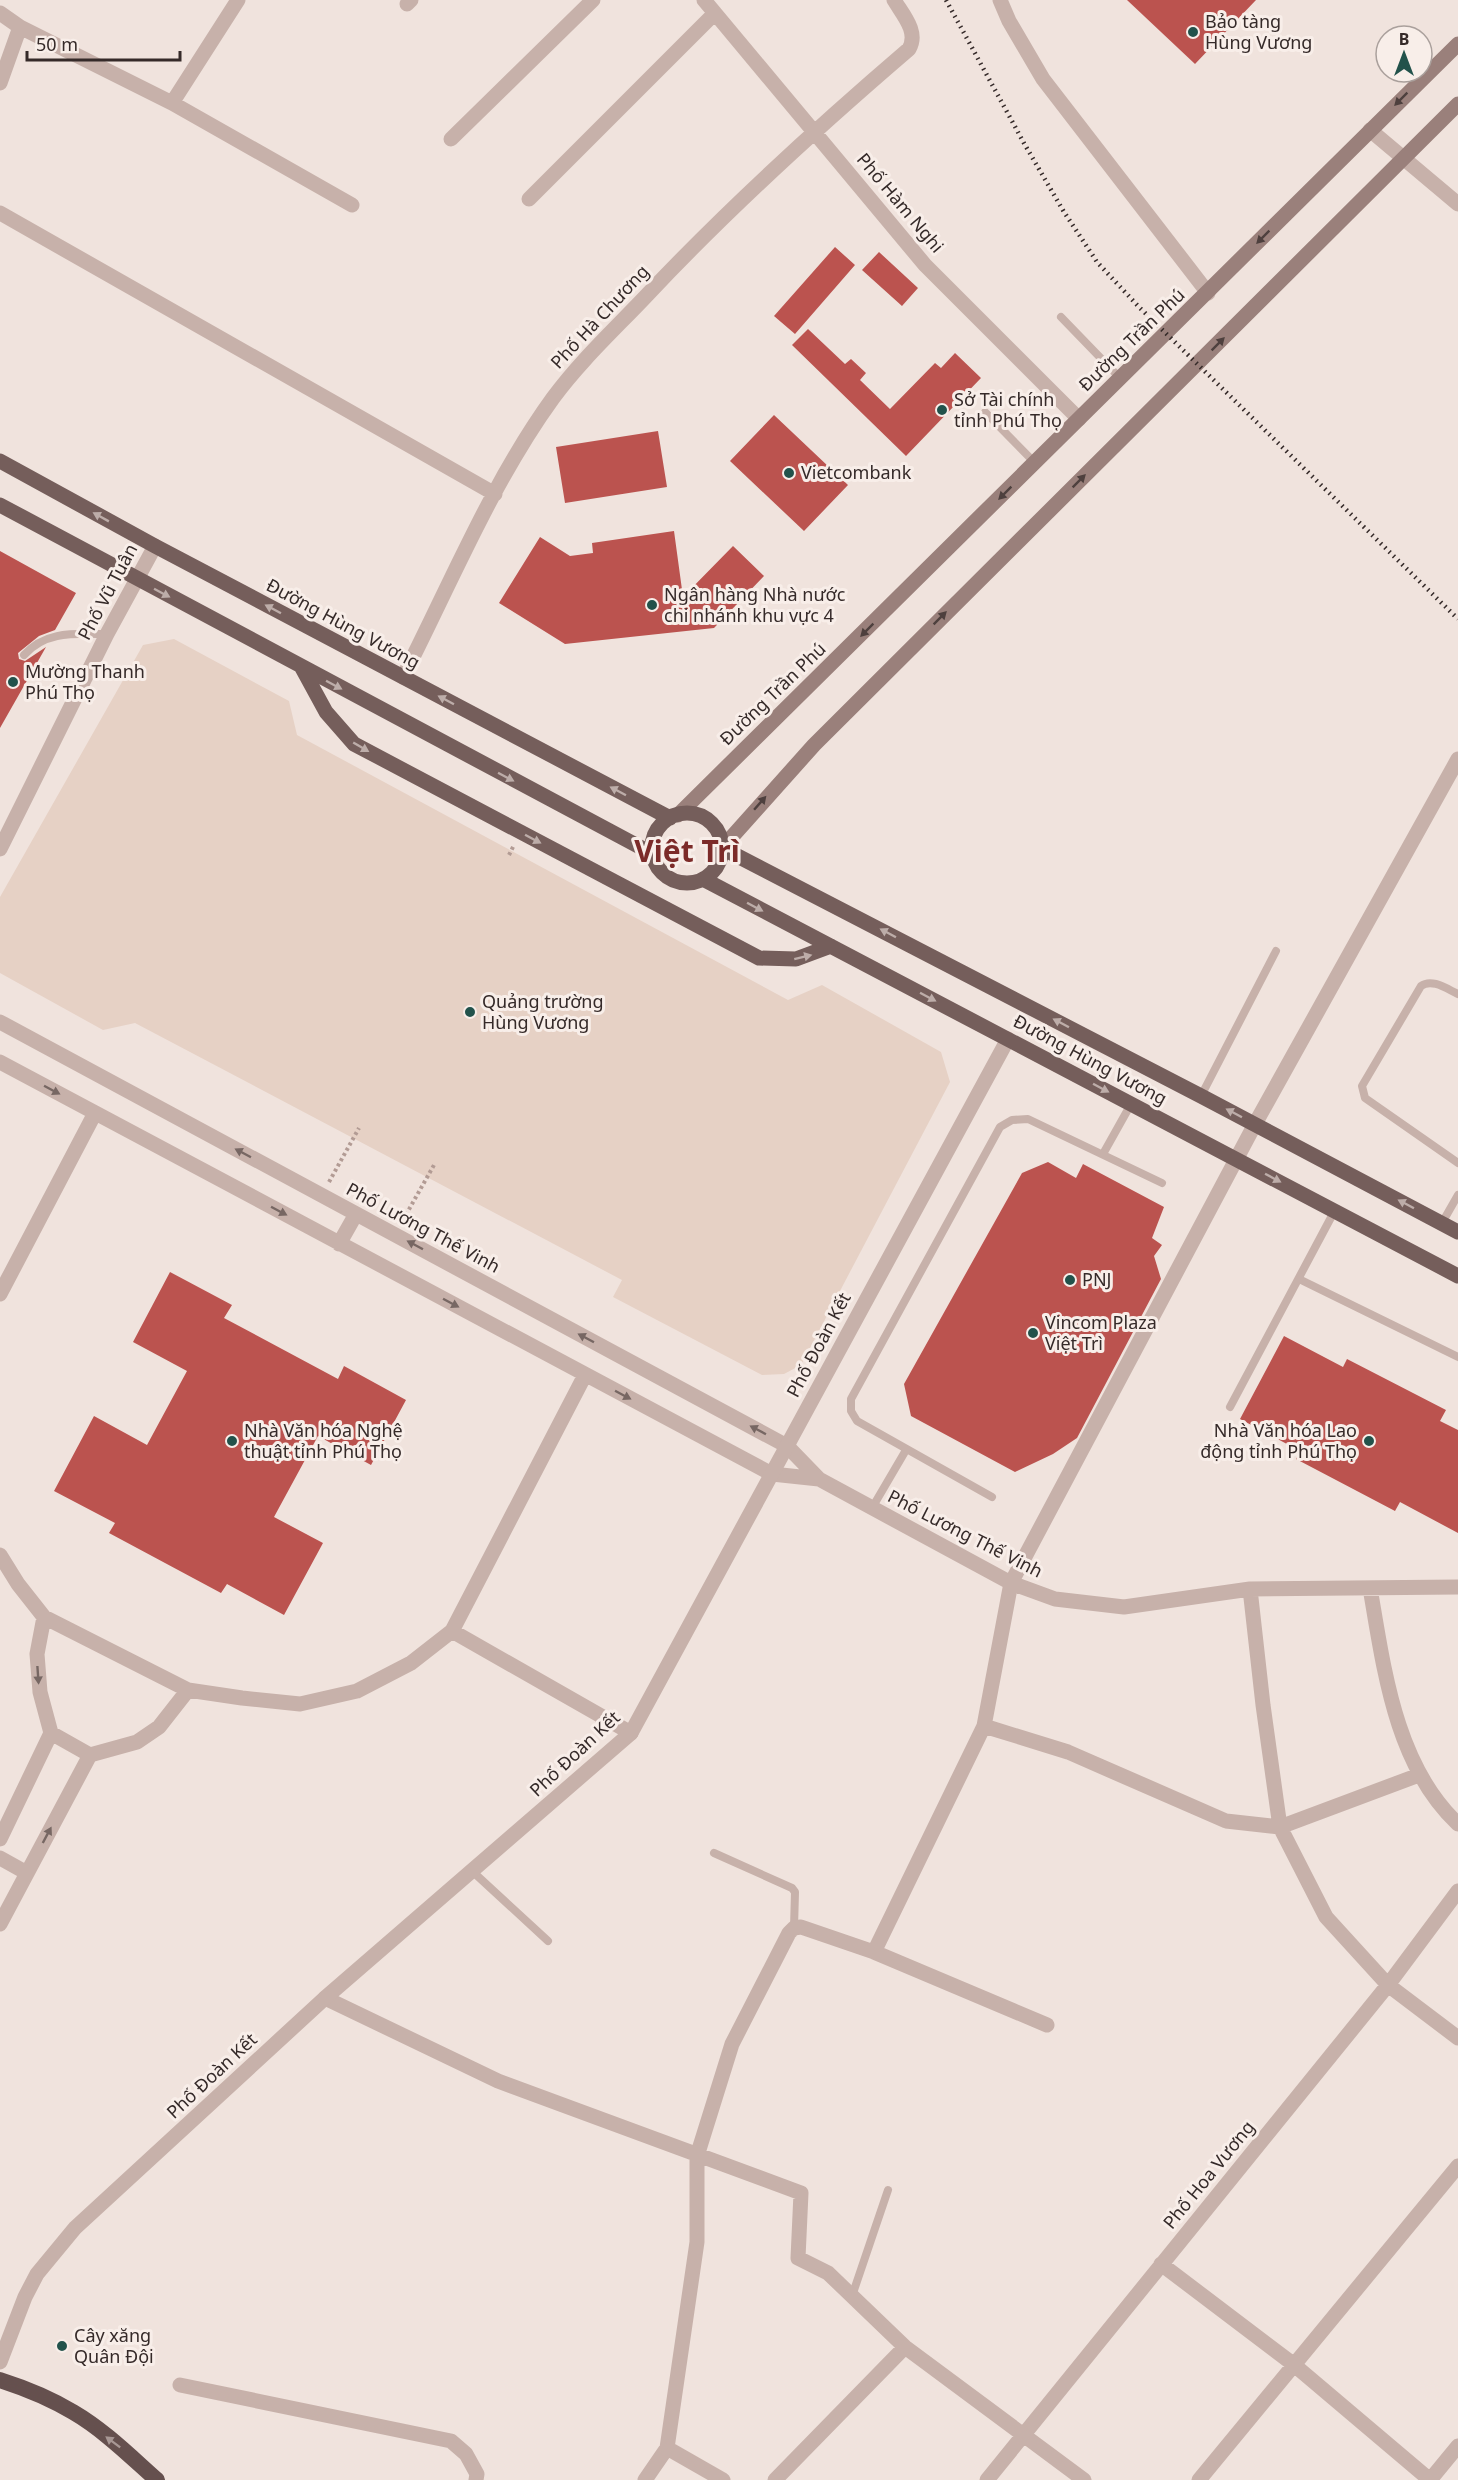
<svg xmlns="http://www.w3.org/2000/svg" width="1458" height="2480" font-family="'Noto Sans',sans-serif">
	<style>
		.plaza { fill: #e6d1c5 }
		.building { fill: #bb534f }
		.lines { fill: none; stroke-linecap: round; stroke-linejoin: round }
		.path { stroke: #b29b94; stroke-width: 4; stroke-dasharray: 3 3; stroke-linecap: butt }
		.service { stroke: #c7b1aa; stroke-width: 8 }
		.minor { stroke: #c7b1aa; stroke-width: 15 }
		.tertiary { stroke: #c7b1aa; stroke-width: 15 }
		.secondary { stroke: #9a807b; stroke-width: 15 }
		.primary { stroke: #755e5b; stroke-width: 15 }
		.trunk { stroke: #65504e; stroke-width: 16 }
		.rail { stroke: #352a29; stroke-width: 4.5; stroke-dasharray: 1.5 4.5; stroke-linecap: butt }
		.oneway { fill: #4e403e }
		.oneway2 { fill: #bdada9 }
		.oneway3 { fill: #776763 }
		.oneway4 { fill: #a79794 }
		.poi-dot { fill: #22524b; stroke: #f8eee9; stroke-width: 2 }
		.labels { text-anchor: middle; stroke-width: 6; stroke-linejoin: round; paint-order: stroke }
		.poi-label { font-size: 18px; fill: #352a29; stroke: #f8eee9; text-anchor: start }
		.street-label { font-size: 18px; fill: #352a29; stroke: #f8eee9 }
		.town-label { font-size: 30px; font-weight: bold; fill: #7c2b29; stroke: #f8eee9 }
	</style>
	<rect width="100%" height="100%" fill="#f0e3dd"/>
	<path class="plaza" d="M174,639l115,62 8,34 491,265 34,-15 119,67 9,30 -149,283 -17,9 -22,1 -149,-78 9,-17 -487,-257 -32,7 -103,-57v-76l143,-252z"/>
	<path class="building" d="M1127,0h129l-61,64z
		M835,247l20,18 -60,69 -21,-18z
		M879,252l39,36 -16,18 -40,-36z
		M808,329l37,35 6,-5 15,14 -6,7 30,29 45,-46 6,5 14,-15 26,25 -75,78 -114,-111z
		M774,415l74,70 -44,46 -74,-70z
		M658,431l9,56 -102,16 -9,-56z
		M674,531l9,66 50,-51 31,30 -50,52 -149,16 -66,-41 41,-66 30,19 23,-3 -1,-10z
		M0,551l76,42 -21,37 -16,6 -21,17 1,6 6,2 21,-14 -46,81z
		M1048,1162l28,16 7,-14 81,43 -12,31 10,7 -8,11 7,23 -84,159 -24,16 -38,18 -104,-56 -7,-32 118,-211z
		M170,1272l62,33 -8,13 114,61 6,-13 62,34 -35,65 -53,-29 -44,81 49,26 -39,72 -57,-31 -6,9 -112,-60 6,-10 -61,-32 40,-75 53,29 40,-74 -54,-29z
		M1284,1336l59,31 4,-8 99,51 -6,11 18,9v103l-58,-31 -5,9 -99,-52 4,-8 -60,-32z"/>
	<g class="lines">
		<path class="path" d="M509,855l5,-10
			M329,1182l30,-54
			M403,1220l31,-55"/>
		<path class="service" d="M1061,317l59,61
			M985,412l50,51
			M24,655c22,-25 52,-21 83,-21
			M1458,994c-11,-5 -26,-16 -37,-8l-59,100 3,12 93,65
			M1201,1096l75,-145
			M1103,1154l28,-50
			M1442,1223l16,-28
			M1299,1279l159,78
			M1230,1407l105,-197
			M992,1497l-135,-76 -6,-10v-12l149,-272 12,-7 16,-1 134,64
			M872,1508l34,-58
			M714,1853l78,35 3,4 -1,36
			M472,1871l76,70
			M852,2296l36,-106"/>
		<path class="minor" d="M704,0l221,265 154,154
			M1000,0l9,21 34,58 165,214
			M407,4l4,-4
			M0,13l20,14 152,76 180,102
			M0,83l20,-56
			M172,103l66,-103
			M451,139l142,-139
			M529,199l186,-186
			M0,213l495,281
			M403,677c47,-92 89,-195 150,-279 28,-38 63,-70 95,-104 82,-87 170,-167 261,-245 10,-17 -6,-34 -15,-49
			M0,849l107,-215 48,-88
			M0,1022l787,424 32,33 192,104 44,16 69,8 126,-18 208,-2
			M0,1062l772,412 47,5
			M339,1244l17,-30
			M0,1294l95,-181
			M0,1555l18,29 26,33 144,73 54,8 58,6 57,-13 54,-28 41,-32 133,-256
			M1370,1588c14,81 25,177 88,236
			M1250,1589l13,116 17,122 46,90 62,68 70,53
			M452,1631l179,102
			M984,1726l84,26 158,69 54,6 139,-52
			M51,1733l39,22
			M0,1839l51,-106 -11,-41 -3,-38 7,-37
			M0,1858l27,15
			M0,1924l90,-169 47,-13 22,-15 29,-37
			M874,1952l110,-226 27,-143 244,-459 203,-365
			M325,1998l173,83 303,112 -3,65 30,15 77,74 179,133
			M1161,2264l132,100 137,116
			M180,2385l271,56 15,13 11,20 -1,6
			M667,2448l56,32
			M645,2480l22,-32 30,-206v-86l35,-112 57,-111 5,-5 7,-1 73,25 173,73
			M775,2480l130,-133
			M987,2480l401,-495 70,-94
			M1199,2480l259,-314
			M1430,2480l28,-34"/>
		<path class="tertiary" d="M1370,130l88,74
			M0,2362l25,-65 12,-23 38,-46 250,-230 306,-265 377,-694"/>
		<path class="secondary" d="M678,815l780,-771
			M722,848l92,-103 644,-641"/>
		<path class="primary" d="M0,461l155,85 515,272
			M0,505l653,349
			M302,668l24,44 28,32 405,214 37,1 35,-13
			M652 848a35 35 0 1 1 70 0a35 35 0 1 1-70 0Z
			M722,848l479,248 257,136
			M703,879l755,397"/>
		<path class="trunk" d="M0,2380c25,8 50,18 73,32 31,18 58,45 84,68"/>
		<path class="rail" d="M946,0l79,145 39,67 33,50 42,45 319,312"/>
	</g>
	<defs><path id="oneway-solid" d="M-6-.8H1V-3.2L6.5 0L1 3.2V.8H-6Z" transform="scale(1.5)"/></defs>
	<g class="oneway">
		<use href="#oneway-solid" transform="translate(1401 99) rotate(135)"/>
		<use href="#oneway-solid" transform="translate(1263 237) rotate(135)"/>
		<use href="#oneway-solid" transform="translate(1218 344) rotate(-45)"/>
		<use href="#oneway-solid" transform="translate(1079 481) rotate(-45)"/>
		<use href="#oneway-solid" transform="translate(1005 493) rotate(135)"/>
		<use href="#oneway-solid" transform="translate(940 618) rotate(-45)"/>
		<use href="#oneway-solid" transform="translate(867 630) rotate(135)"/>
		<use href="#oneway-solid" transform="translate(760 803) rotate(-49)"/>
	</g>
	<g class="oneway2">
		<use href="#oneway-solid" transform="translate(101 517) rotate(-151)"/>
		<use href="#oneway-solid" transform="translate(162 593) rotate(28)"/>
		<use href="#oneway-solid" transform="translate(273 609) rotate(-152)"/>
		<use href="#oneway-solid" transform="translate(334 685) rotate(28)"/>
		<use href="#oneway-solid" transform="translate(446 700) rotate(-152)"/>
		<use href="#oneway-solid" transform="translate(361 747) rotate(30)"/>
		<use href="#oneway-solid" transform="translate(506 777) rotate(28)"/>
		<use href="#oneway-solid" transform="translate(618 791) rotate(-152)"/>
		<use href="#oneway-solid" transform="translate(533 839) rotate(28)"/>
		<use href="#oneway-solid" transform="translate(755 907) rotate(28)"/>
		<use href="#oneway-solid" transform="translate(888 933) rotate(-152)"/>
		<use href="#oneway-solid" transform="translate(803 957) rotate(-14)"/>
		<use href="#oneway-solid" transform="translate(928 997) rotate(28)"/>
		<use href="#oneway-solid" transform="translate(1061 1023) rotate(-152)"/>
		<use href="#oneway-solid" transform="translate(1101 1088) rotate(28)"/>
		<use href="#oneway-solid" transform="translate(1234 1113) rotate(-152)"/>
		<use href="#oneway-solid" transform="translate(1273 1178) rotate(28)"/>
		<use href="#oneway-solid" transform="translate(1406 1204) rotate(-152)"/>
	</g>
	<g class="oneway3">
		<use href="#oneway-solid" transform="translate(52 1090) rotate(28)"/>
		<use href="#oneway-solid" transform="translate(243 1153) rotate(-152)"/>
		<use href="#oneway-solid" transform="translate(279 1211) rotate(28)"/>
		<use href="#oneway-solid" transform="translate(415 1245) rotate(-152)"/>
		<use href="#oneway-solid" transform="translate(451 1303) rotate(28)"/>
		<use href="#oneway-solid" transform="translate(586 1338) rotate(-152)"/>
		<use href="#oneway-solid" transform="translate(623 1395) rotate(28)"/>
		<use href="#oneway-solid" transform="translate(758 1430) rotate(-152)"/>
		<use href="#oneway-solid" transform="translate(38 1675) rotate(86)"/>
		<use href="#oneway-solid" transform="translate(47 1835) rotate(-62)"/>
	</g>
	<use class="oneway4" href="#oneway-solid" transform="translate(113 2442) rotate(-143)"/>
	<g class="poi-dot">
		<circle cx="1193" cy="32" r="6"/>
		<circle cx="942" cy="410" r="6"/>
		<circle cx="789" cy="473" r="6"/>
		<circle cx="652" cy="605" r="6"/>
		<circle cx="13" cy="682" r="6"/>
		<circle cx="470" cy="1012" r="6"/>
		<circle cx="1070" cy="1280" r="6"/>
		<circle cx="1033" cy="1333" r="6"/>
		<circle cx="232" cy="1441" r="6"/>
		<circle cx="1369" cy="1441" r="6"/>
		<circle cx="62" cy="2346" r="6"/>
	</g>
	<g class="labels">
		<g class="poi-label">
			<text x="1205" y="28">Bảo tàng<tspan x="1205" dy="21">Hùng Vương</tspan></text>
			<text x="954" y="406">Sở Tài chính<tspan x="954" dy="21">tỉnh Phú Thọ</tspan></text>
			<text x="801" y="479">Vietcombank</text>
			<text x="664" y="601">Ngân hàng Nhà nước<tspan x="664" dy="21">chi nhánh khu vực 4</tspan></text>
			<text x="25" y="678">Mường Thanh<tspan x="25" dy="21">Phú Thọ</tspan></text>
			<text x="482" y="1008">Quảng trường<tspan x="482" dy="21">Hùng Vương</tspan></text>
			<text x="1082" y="1286">PNJ</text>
			<text x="1045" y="1329">Vincom Plaza<tspan x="1045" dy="21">Việt Trì</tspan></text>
			<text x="244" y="1437">Nhà Văn hóa Nghệ<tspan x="244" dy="21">thuật tỉnh Phú Thọ</tspan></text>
			<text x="1357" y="1437" text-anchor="end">Nhà Văn hóa Lao<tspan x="1357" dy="21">động tỉnh Phú Thọ</tspan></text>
			<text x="74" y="2342">Cây xăng<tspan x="74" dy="21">Quân Đội</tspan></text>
		</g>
		<g class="street-label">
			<text transform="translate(900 203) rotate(50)" y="6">Phố Hàm Nghi</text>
			<text transform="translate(600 317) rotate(-47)" y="6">Phố Hà Chương</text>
			<text transform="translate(1132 340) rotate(-44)" y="6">Đường Trần Phú</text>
			<text transform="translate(108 592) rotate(-62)" y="6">Phố Vũ Tuân</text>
			<text transform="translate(343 624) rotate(28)" y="6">Đường Hùng Vương</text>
			<text transform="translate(773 694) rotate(-44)" y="6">Đường Trần Phú</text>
			<text transform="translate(1090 1060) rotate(28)" y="6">Đường Hùng Vương</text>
			<text transform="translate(423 1228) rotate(28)" y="6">Phố Lương Thế Vinh</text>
			<text transform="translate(819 1345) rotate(-62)" y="6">Phố Đoàn Kết</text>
			<text transform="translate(965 1534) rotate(27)" y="6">Phố Lương Thế Vinh</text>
			<text transform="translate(575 1754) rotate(-43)" y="6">Phố Đoàn Kết</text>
			<text transform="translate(212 2076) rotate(-43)" y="6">Phố Đoàn Kết</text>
			<text transform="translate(1209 2175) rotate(-51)" y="6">Phố Hoa Vương</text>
		</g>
		<g class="town-label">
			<text x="687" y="862">Việt Trì</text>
		</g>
	</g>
	<g transform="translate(1404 54)"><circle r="28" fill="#f8eee9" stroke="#aaa09c" stroke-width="1.5"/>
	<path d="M0-4.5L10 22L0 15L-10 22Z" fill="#22524b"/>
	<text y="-9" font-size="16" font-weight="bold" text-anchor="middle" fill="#352a29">B</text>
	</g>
	<path d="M27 51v9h153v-9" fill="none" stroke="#352a29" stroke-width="3"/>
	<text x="36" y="51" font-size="18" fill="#352a29" stroke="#f8eee9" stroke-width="4.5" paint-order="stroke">50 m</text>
</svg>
